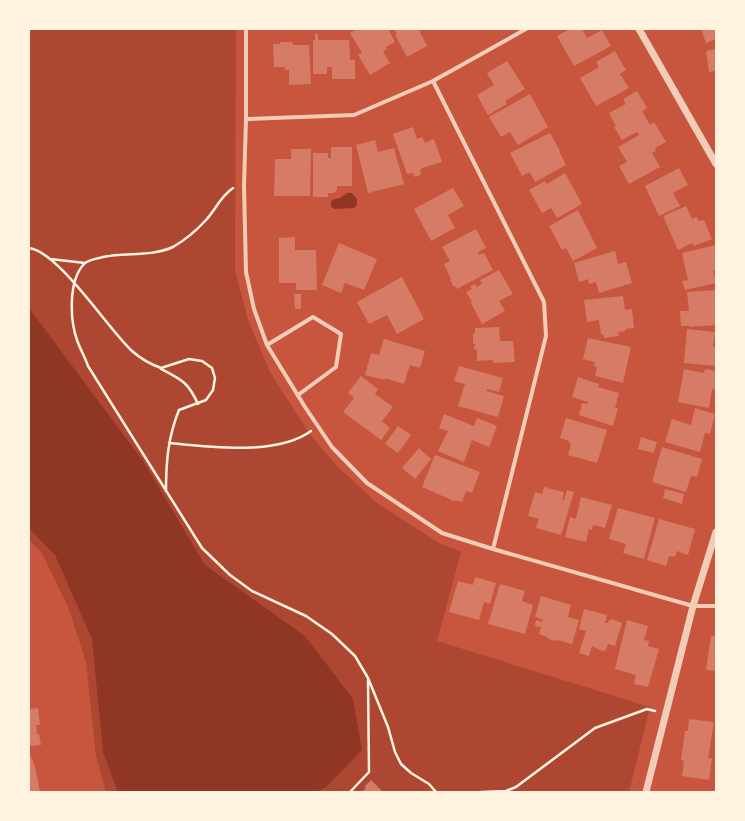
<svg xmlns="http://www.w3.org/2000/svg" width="745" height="821" font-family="'Roboto Serif',serif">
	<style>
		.green { fill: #ae4732 }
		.water { fill: #8f3625 }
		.building { fill: #d67c66 }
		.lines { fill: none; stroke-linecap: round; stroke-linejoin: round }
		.path { stroke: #fff3e0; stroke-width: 2.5 }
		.minor { stroke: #f1ccb7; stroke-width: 4 }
		.tertiary { stroke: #f1ccb7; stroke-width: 7 }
	</style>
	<rect width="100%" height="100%" fill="#c8553d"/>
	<path class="green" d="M29,29h207l-1,241 13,50 22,52 39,61 27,32 42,39 63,40 20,8 -24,89 213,66 -21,85h-523l-10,-36 -10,-94 -17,-53 -27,-56 -13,-13z"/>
	<path class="water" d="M347,193h5l5,6v6l-3,3 -19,1 -4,-2v-5l1,-2 8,-2z
		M29,308l114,153 62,104 100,71 48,63 9,51 -36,37 -11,5h-197l-15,-40 -11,-113 -37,-84 -26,-27z"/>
	<path class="building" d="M357,29h31l7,13 -9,5 1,2 -4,2 7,12 -20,12 -12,-20 4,-2 -12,-20z
		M394,29h27l-2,1 8,16 -20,11 -12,-22 2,-1z
		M570,29h12l5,9 15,-8 9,16 -37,20 -17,-30z
		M701,29h15v10l-10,4z
		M315,34h3v6h31l1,20h5v19h-23v-12h-5v7h-14v-34h2z
		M280,42h12l1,3h16l2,39 -22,1v-15h-4v-3h-11l-1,-23h7z
		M716,49v22l-7,1 -3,-21z
		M615,51l11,19 -6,4 9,14 -33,18 -16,-28 19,-11 -3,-5z
		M507,61l18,28 -20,12 2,3 -19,11 -11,-20 17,-10 -7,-12z
		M637,91l10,17 -5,3 8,14 4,-3 12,20 -11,6 1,3 -4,2 8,14 -31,17 -10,-18 8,-4 -9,-15 21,-12 -2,-3 -15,8 -8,-13 2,-1 -7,-13 17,-9 -3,-5z
		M530,94l18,33 -30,18 -8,-13 -9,5 -12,-20z
		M413,127l4,12 5,-2 3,6 9,-4 8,23 -20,6 -2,3 1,4 -6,2 -2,-4 -6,1 -14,-40z
		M550,133l10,18h-1l7,14 -31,17 -5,-10 -8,4 -12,-23z
		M375,140l3,12 16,-4 10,36 -36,9 -12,-48z
		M331,147h21v39h-15v4l-3,3h-6v4h-15v-44h15v5h3z
		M291,149h20l-1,47h-36l1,-37h16z
		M679,168l9,17 -15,8 7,13 -21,10 -14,-30z
		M565,173l17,31 -25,14 -6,-10 -9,5 -13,-23 16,-9 2,3z
		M453,188l11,18 -16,9 7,13 -24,13 -17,-32z
		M686,206l6,13 5,-2 1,4 6,-1 8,19 -18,7 -2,-3 -14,7 -15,-34z
		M578,210l19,38 -24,13 -7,-13 -4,2 -13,-24z
		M476,229l10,19 -8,4 1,3 5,-2 9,17 -36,19 -2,-3 -1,1 -4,-7 1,-1 -7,-15 6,-3 -8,-14z
		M295,237v13h21l1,40h-21v-7h-17v-45z
		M339,243l38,16 -13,31 -19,-7 -4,10 -19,-8z
		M716,245v25l-3,1 3,12 -31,7 -3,-9 6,-1 -6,-27z
		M615,251l3,13 8,-2 6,21 -33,10 -3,-11 -7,2 -1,-5 -9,3 -5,-19z
		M499,270l14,24 -14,7 6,10 -23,13 -11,-21 1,-1 -6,-10 6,-3 -2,-3 5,-2 2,3 5,-3 -2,-4z
		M402,277l22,42 -27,15 -10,-19 -18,9 -12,-22z
		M716,290v35l-26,2v-1h-9l-1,-15h9l-2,-19z
		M294,294h7v15h-6z
		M623,296l2,14 7,-1 2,19 -9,1 1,2 -8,1 1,4 -15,2 -1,-4h-2l-2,-14 -12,2 -3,-22z
		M499,327l1,14h13l2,21 -22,1v-3l-16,1v-11l-3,-1v-3l2,-2h-3v-10h2v-6z
		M687,329l28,3 -2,15h3v19l-32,-3z
		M588,338l43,9 -8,36 -28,-7 2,-9 -3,-1 1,-4 -12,-3z
		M384,339l41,12 -5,17 -10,-3 -6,19 -19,-6v2l-20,-5 6,-22 8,2z
		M459,366l44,12 -4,14 -12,-3 -1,2 18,5 -6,21 -40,-11 7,-22 -11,-3z
		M684,369l20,4 1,-4 11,2v19l-4,-1 -3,19 -31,-6z
		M361,376l17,13 -3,5 18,13 -11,14 8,7 -9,12 -38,-28 11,-14 -6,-5z
		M578,377l21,7 -1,3 21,6 -4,15h3l-5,18 -34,-11 3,-12 6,1v-2l-16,-5z
		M695,408l20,6 -5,20 -5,-1 -5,19 -35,-10 7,-23 19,6z
		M444,414l30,12 3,-8 20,8 -8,21 -17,-7 -8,22 -26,-11 10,-20 -9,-3z
		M566,418l41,12 -10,33 -29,-8 3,-11 -2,-1v-2l-9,-3z
		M398,426l13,9 -13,18 -13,-9z
		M641,437l16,5 -3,11 -16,-4z
		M662,447l40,12 -5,18 -6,-1 -5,16 -34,-10z
		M419,448l12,11 -16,20 -13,-11z
		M435,455l45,17 -8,21 -6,-2 -4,11 -7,-2 -1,1 -32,-14z
		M544,487l20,5 -2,8h2l3,-10 7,2 -13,43 -25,-7 3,-9 -11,-3 7,-24 7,2z
		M665,489l19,5 -2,10 -19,-6z
		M581,497l31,8 -7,23 -12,-3 -1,5 -3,-1 -3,13 -21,-5 5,-20 6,2z
		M618,508l37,10 -11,41 -21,-6 3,-9 -17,-5z
		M659,519l36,10 -7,26 -11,-4 -2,6 -6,-1 -3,10 -19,-6z
		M475,577l21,6 -6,21 -6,-2 -5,18 -30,-8 9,-31 15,4z
		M500,584l25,7 -3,10 11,4 -8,29 -37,-10z
		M541,596l30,9 -3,12 11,3 -7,24 -14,-4 -3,1 -6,-2 -2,-2 -8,-3 2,-7 -6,-1 1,-6 6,2 1,-2 -8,-3z
		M584,609l23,6 -2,8h3l1,-3h2l1,-1 10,4 -7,23 -7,-2 -2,6 -4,1 -10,-5 -3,10 -10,-3 7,-22 -7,-2z
		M627,620l21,6 -4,14 5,1 -1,5 11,3 -11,38 -14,-3 2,-9 -21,-6z
		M711,636h5v35l-10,-1z
		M38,708l2,17h-4l1,9h2l2,11 -12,1v-37z
		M689,719l25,3 -6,36h4l-3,22 -27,-4 2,-15 -3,-1 4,-29h3z
		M31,756l4,11 5,25h-11v-35z
		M371,780l11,11 -1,1h-19l4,-4 -2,-1z"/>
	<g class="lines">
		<path class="path" d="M233,188c-14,10 -16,20 -27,32 -10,11 -21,20 -33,27 -22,10 -47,5 -70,10 -5,1 -16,3 -19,7 -16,17 -14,56 -7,76 3,9 8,17 11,26l114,182 28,27 22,16 54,25 26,18 23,22 13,22 20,49 7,25 6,12 10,9 18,11 7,8
			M29,248c29,3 80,82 103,103 9,8 18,13 29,17l28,-9 13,2 10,7 3,10 -2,12 -7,10 -27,10c-11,27 -13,52 -13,81
			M50,259l35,4
			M161,369c21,11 27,13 37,35
			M169,443c40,4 108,13 142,-12
			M350,792l19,-20 -1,-92
			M481,792l25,-1 10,-4 79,-59 52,-19 8,2"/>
		<path class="minor" d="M246,29v90l-2,67 2,86 8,37 13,36 38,62 27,40 35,36 75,50 51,16 200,57h23
			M433,81l111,221 2,34 -53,213
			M246,119l108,-4 79,-34 93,-52
			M267,345l46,-28 28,17 -5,33 -38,28"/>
		<path class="tertiary" d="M639,29l77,135
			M646,792l47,-186 23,-74"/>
	</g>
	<rect width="745" height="821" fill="none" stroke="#fff3e0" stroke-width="60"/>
</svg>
